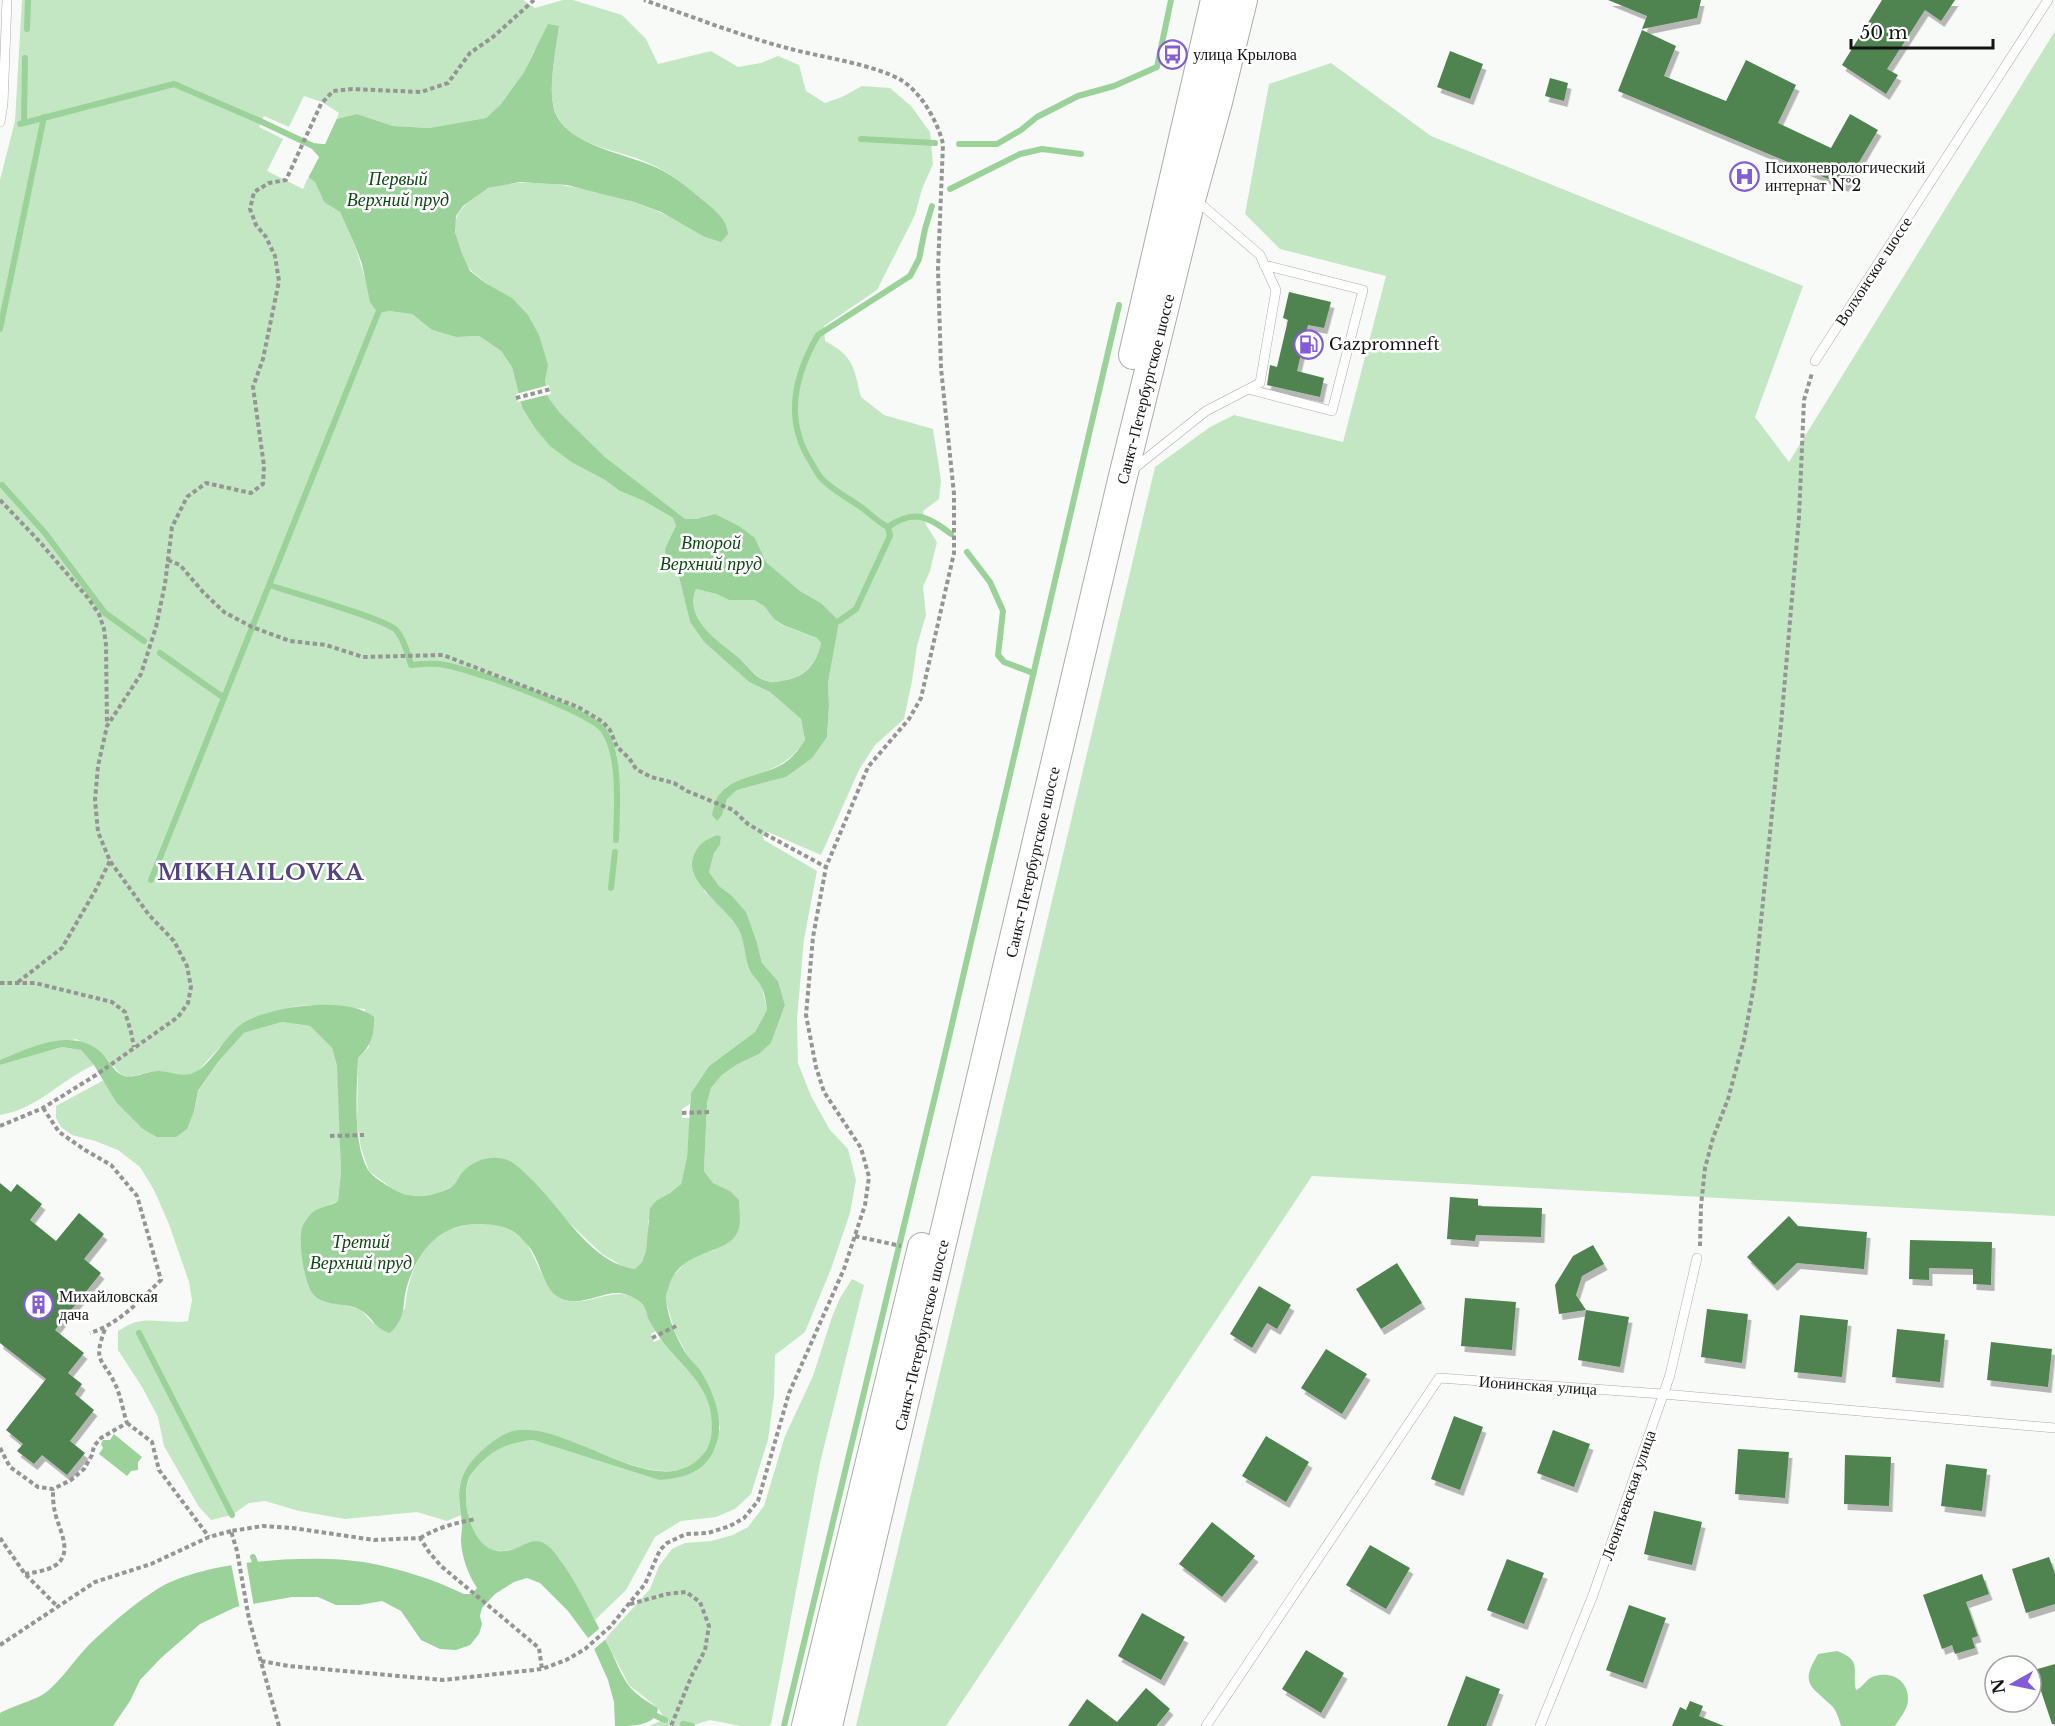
<svg xmlns="http://www.w3.org/2000/svg" width="2055" height="1726" font-family="'Libre Baskerville',serif">
	<style>
		.green { fill: #c3e7c2; fill-rule: evenodd }
		.water { fill: #9ad29a; fill-rule: evenodd }
		.pier { fill: #f8faf7 }
		.lines { fill: none; stroke-linecap: round; stroke-linejoin: round }
		.stream { stroke: #9ad29a; stroke-width: 6 }
		.building { fill: #4f834f; filter: url(#shadow) }
		.service-casing { stroke: #aaacaa; stroke-width: 10 }
		.primary-casing { stroke: #aaacaa; stroke-width: 30 }
		.path { stroke: #959694; stroke-width: 4; stroke-dasharray: 4.5 3; stroke-linecap: butt }
		.service { stroke: #fff; stroke-width: 9 }
		.primary { stroke: #fff; stroke-width: 28 }
		.labels { text-anchor: middle; stroke-width: 5; stroke-linejoin: round; paint-order: stroke }
		.poi-label { font-size: 16px; fill: #131413; stroke: #fff; text-anchor: start }
		.street-label { font-size: 16px; fill: #131413; stroke: #fff }
		.water-label { font-size: 18px; font-style: italic; fill: #0e4814; stroke: #fff }
		.district-label { font-size: 22px; font-weight: bold; letter-spacing: 1.5px; fill: #534380; stroke: #fff }
	</style>
	<defs>
		<filter id="shadow"><feDropShadow dx="3.5" dy="6" stdDeviation="0" flood-color="#0004"/></filter>
	</defs>
	<rect width="100%" height="100%" fill="#f8faf7"/>
	<path class="green" d="M22,0h501l12,8 28,-8h10l49,15 24,24 12,25 53,-13 27,16 23,-4 17,-7 21,9 7,26 19,12 17,-6 20,-11 28,2 21,18 19,26 3,32 -11,25 -7,26 -38,75 -53,36 1,15c29,15 29,27 36,56l23,18 49,14 8,51 -2,19 -16,12 3,14 11,17 -7,29 -7,16 3,28 -9,31 -5,35 -8,38 -29,26 -16,25 -38,85 -53,-23 -5,4 1,4 53,31 -13,68 -7,80 1,44 13,33 19,34 18,19 8,31 -6,33 -19,56 -26,63 -30,23 -1,41 -6,44 -17,54 -16,15 -19,8 -35,4 -26,16 -29,53 -31,30 -35,-61 -20,-17c-14,0 -27,10 -40,9 -29,0 -40,-50 -31,-72 10,-25 39,-37 64,-39l126,40 36,-8 25,-43 -2,-14 -5,-20 -14,-25 -13,-17 -11,-21 -10,-34 7,-21 14,-15 11,-7 18,-5 15,-59 -17,-8 -9,-12 3,-68 4,-15 11,-13 14,-10 23,-11 12,-11 14,-38 -7,-24 -16,-18 -5,-20 -26,-48 -12,-9 -10,-14 5,-19 6,-8 1,-8 -3,-2 -14,56 15,13 18,21 8,21 4,24 13,17 5,23 -12,22 -46,34 -18,27 -1,11 -8,5v9h8l-3,39 -6,27 -11,9 -13,7 -9,21v15l-2,15 -4,11 -7,7 -11,-2 -22,-13 -40,-38 -23,-29 -29,-25 -47,10 -10,14 -16,8 -23,3 -17,-5 -28,-21 -8,-23 -4,-25 1,-65 11,-11 -4,-38 -51,-4 -18,1 -55,18 -44,48 -12,3h-14l-10,-4 -12,1 -19,5 -9,-2 -19,-22 -26,-14 -76,21v-880l15,-59zM559,26c-3,24 -11,60 -5,82 9,35 54,40 82,50 17,6 38,17 51,30 10,10 25,41 34,54 -22,-7 -41,-21 -62,-30 -42,-19 -125,-39 -170,-24 -5,1 -10,6 -15,10 -23,16 -22,29 -13,55 8,22 17,20 29,34 19,26 38,52 57,78l-2,16 3,16 12,16 45,44 80,63 11,-1 19,-5 40,24 11,24 34,29 21,12 17,18 -10,62 1,22 -2,32 -41,40 -49,13 -10,9 -5,16 3,-27c32,-18 58,-14 80,-48l-4,-21 -31,-27 -21,-10 -45,-40 -14,-20 -11,-45 -12,-14 9,-37 -3,-8 -29,-17 -24,-10 -15,-11 -32,-17 -51,-56 -10,-40 -11,-16 -22,-15 -23,1 -24,-7 -20,-16 -23,-3 -23,-29 -11,-37 -15,-33 -16,-10 -9,-20 -7,-5 -5,12 -36,-18 16,-32 -24,-12 5,-11 25,11 15,-31 18,6 17,11 -3,6 21,-5 36,12 36,2 57,-10 15,-14 23,-32 10,-21z
		M2055,31v1185l-743,-40 -366,550h-90l299,-1259 55,-40 24,-12 109,27 43,-166 -106,-27 -35,-35 24,-130 62,-21 100,73 372,150 -48,131 34,45z
		M696,589l22,5 11,6h25l10,6 10,13 8,6 35,13 4,5c-5,23 -18,35 -40,38 -5,1 -9,2 -14,0 -12,-4 -19,-15 -28,-23 -19,-16 -56,-38 -43,-69z
		M282,1022l28,4 22,22 5,18 2,23 2,83 -3,29 -25,11 -11,38 3,25 9,21 10,6 18,2 19,6 12,13 32,-14c3,-47 28,-88 81,-85 12,1 25,3 34,11 16,17 22,51 39,62 25,17 64,-22 85,10 5,6 7,17 12,24l-5,3 3,8 7,-3c12,18 30,32 41,49 9,13 13,37 8,53 -29,77 -141,-19 -194,-10 -9,2 -27,22 -35,29 -22,20 -25,24 -20,55l-14,6 -30,-9 -72,7 -46,-8 -34,-10 -16,2 -17,12 -21,5 -12,-13 -35,-61 -6,-29 -16,-30 -24,-37v-19c6,-3 12,-8 19,-9 17,-4 33,2 51,-1l4,-21 -3,-18 -20,-58 -15,-34 -14,-23 -22,-17 -23,-9 -23,-6 -11,-8 -5,-9v-12l48,-26 12,22 78,9 4,-19 20,-30 26,-29z
		M62,1047l19,3 13,15c-34,15 -56,44 -94,50v-50z
		M852,1279l12,6 -44,178 -49,261 -2,2h-28l-31,-6 -19,6h-42l16,-7 -7,-11 -29,-23 -24,-46 45,-50 9,-23 13,-17 13,-6 26,-2 22,-6 15,-8 16,-21 21,-70 28,-60 19,-59 8,-19z"/>
	<path class="water" d="M548,24l11,2c-3,24 -11,60 -5,83 10,37 73,44 103,59 18,8 33,22 48,34 11,9 22,18 23,32l-7,8 -16,-5 -44,-25 -27,-10 -67,-17 -47,-3 -32,6 -25,18 -7,10 -1,16 7,22 8,17 17,13 25,14 16,17 11,20 9,30 -3,16 3,16 12,16 45,44 80,62h11l19,-5 24,12 16,12 11,24 34,29 21,12 18,18 -11,62 1,22 -2,32 -15,21 -26,19 -49,13 -10,9 -5,16 -5,6 -5,-6c2,-7 3,-16 8,-21 13,-17 40,-18 59,-28 11,-5 19,-15 26,-26l-4,-21 -31,-27 -21,-10 -45,-40 -14,-20 -11,-45 -12,-14 -2,-14 11,-23 -3,-8 -29,-17 -24,-10 -15,-11 -32,-17 -23,-17 -15,-18 -13,-21 -10,-40 -11,-16 -22,-15 -23,1 -24,-7 -20,-16 -23,-3 -11,2 -8,-11 -8,-38 -7,-19 -15,-33 -16,-10 -9,-20 -7,-5 11,-20 -8,-8 4,-6 10,1 11,-25 21,-5 36,12 36,2 57,-10 15,-14 23,-32zM696,589l21,5 12,6h25l10,6 10,13 9,6 34,13 4,5c-5,23 -17,35 -40,38 -5,1 -9,2 -14,0 -12,-3 -19,-15 -28,-23 -19,-16 -56,-38 -43,-69z
		M718,835l3,2 -1,8 -6,8 -5,19 10,14 12,9 15,17 11,31 5,20 16,18 7,24 -14,38 -12,11 -23,11 -14,10 -11,13 -4,15 -3,68 9,12 17,8 9,9c0,9 2,19 0,28 -7,28 -56,19 -69,55 -1,5 -5,12 -4,17 2,18 10,37 19,52 4,6 10,12 15,18 15,24 27,55 13,82 -11,22 -31,26 -54,28l-126,-40c-18,2 -32,6 -46,17 -7,6 -14,13 -18,21 -9,22 2,69 28,73 26,4 37,-28 61,6 20,27 34,59 50,88 7,13 12,29 21,41 7,9 19,16 29,22 -2,18 -24,18 -43,18l-1,-24 -6,-22 -17,-38 -23,-31 -28,-28 -13,-5 -13,4 -19,12 -13,14 -2,8 2,8 -3,10 -9,11 -14,5 -16,-1 -19,-9 -20,-29 -19,-10 -23,4h-23l-18,-8h-26l-56,10 -36,17 -39,34 -21,22 -10,21 -17,25h-113v-13c14,-8 38,-13 49,-23 17,-15 29,-36 46,-51 18,-17 43,-38 64,-51 48,-28 156,-35 210,-25 32,6 66,17 95,31h8l5,-6c-9,-14 -15,-30 -16,-47 0,-5 1,-10 1,-14 0,-14 -5,-27 -2,-41 3,-16 13,-28 25,-38 8,-7 17,-14 28,-17 54,-13 148,78 191,22 10,-13 9,-33 5,-48 -7,-25 -31,-43 -46,-63 -5,-7 -11,-16 -15,-24 -1,-4 -2,-9 -5,-13 -6,-7 -15,-11 -24,-12 -19,-1 -40,15 -59,5 -16,-8 -19,-33 -28,-47 -2,-4 -6,-7 -9,-11 -10,-13 -24,-15 -41,-16 -41,-2 -64,26 -75,62 -6,20 1,29 -17,47 -16,-5 -16,-14 -28,-22 -13,-9 -32,-4 -45,-13 -13,-8 -19,-56 -15,-70 1,-4 8,-14 11,-16 6,-5 18,-6 25,-11l3,-29 -4,-106 -5,-18 -22,-22 -28,-4 -38,11 -26,29 -20,29 -4,20 -7,18 -11,8h-19l-14,-8 -27,-27 -22,-37 -13,-15 -19,-3 -62,18v-5c31,-13 73,-34 102,-7 7,7 12,20 22,23 11,3 24,-6 36,-5 12,1 23,7 35,1 16,-7 32,-39 48,-49 27,-17 105,-28 131,-6 0,18 -2,28 -16,41 -1,31 -6,84 10,112 5,7 15,13 22,17 18,13 40,11 60,1 5,-3 7,-8 11,-14 11,-14 32,-21 49,-13 7,4 15,12 21,18 31,29 59,84 104,90l7,-7 4,-11 4,-43 7,-8 13,-7 11,-9 6,-27 4,-64 18,-27 46,-34 12,-22c-1,-7 -2,-16 -5,-22 -3,-7 -10,-12 -13,-19 -5,-15 -4,-31 -13,-44 -11,-18 -51,-44 -43,-67 4,-14 12,-18 25,-23z
		M114,1434l28,23 -4,5v8l-7,1 -4,5 -28,-22 4,-6 -2,-4 2,-4h7z
		M1837,1651c27,10 14,20 19,39 8,-3 10,-12 19,-14 17,-5 34,5 33,24 0,9 -9,19 -13,26h-54c-2,-7 -5,-17 -10,-21 -21,-20 -31,-21 -13,-51z"/>
	<path class="pier" d="M338,116l-13,28 -10,-1 -3,6 7,8 -12,23 -1,-4 9,-19 -6,-6v-3l5,-8 9,1 10,-23z
		M549,385l2,9 -33,8 -2,-8z
		M246,1560l8,47 -14,3 -9,-47z
		M601,1627l6,11 -15,13 -6,-11z"/>
	<g class="lines">
		<path class="stream" d="M27,29l1,-29
			M24,123l1,-65
			M20,124l154,-40 84,36 55,26
			M861,139l74,4
			M959,144h38l24,-14 16,-13 41,-21 36,-10 43,-19 14,-67
			M950,189l70,-35 22,-5 39,5
			M0,329l44,-212
			M2,485l43,48 60,80 39,28
			M888,527c26,-18 40,-11 63,7
			M967,552l23,30 13,29 -5,44 6,7 29,11
			M269,585c21,7 117,34 127,45 8,9 12,24 15,35 9,-1 19,-2 28,-1 27,3 152,47 165,67 17,25 13,79 12,109
			M839,621l17,-12 34,-73 -2,-9c-12,-6 -19,-15 -30,-22 -13,-9 -27,-16 -37,-27 -4,-5 -7,-11 -10,-16 -27,-42 -17,-86 7,-127l92,-59 9,-17 6,-30 7,-23
			M160,653l64,45
			M151,880l227,-567
			M611,888l4,-36
			M139,1333l93,182
			M253,1557l2,5
			M652,1714l13,6
			M683,1724l9,2
			M784,1726l158,-659 177,-762"/>
	</g>
	<path class="building" d="M1608,0h93l-4,18 -55,11 5,-13z
		M1882,0h73l-14,21 -16,-11 -38,59 11,6 -12,19 -44,-29z
		M1642,30l34,16 -12,30 62,25 20,-41 50,25 -18,38 53,25 19,-34 28,16 -33,56 -227,-95z
		M1450,51l33,13 -13,35 -33,-12z
		M1550,78l18,5 -4,18 -19,-5z
		M1289,292l42,10 -7,26 -16,-3 -11,46 27,7 -4,19 -53,-12 3,-20 7,2 11,-47 -5,-2z
		M0,1183l11,9 6,-8 25,20 -12,16 26,21 23,-28 25,21 -20,25 17,14 -46,57 29,23 -16,20 14,11 -7,10 19,16 -24,31 15,12 -18,22 -25,-20 -8,9 -17,-13 6,-7 -17,-14 40,-51 -46,-36z
		M1450,1197l28,2v7l64,2 -1,29 -65,-2 -1,6 -28,-2z
		M1789,1216l9,10 69,6 -3,37 -67,-6 -23,22 -27,-28z
		M1910,1240l82,2 -1,43 -18,-1v-15l-44,-1v12l-20,-1z
		M1593,1245l11,19 -22,12 -6,19 10,15 -27,4 -4,-29 18,-29z
		M1397,1263l25,40 -41,26 -25,-40z
		M1259,1286l32,19 -14,24 -10,-6 -15,25 -22,-14z
		M1465,1298l51,4 -4,48 -51,-4z
		M1707,1309l41,5 -6,49 -41,-6z
		M1586,1310l43,7 -9,50 -42,-7z
		M1800,1315l48,5 -6,57 -48,-5z
		M1897,1329l48,5 -5,48 -48,-5z
		M1991,1342l61,7 -4,38 -61,-7z
		M1326,1349l41,25 -25,40 -41,-26z
		M1454,1416l29,11 -23,63 -29,-11z
		M1553,1430l37,14 -16,43 -37,-14z
		M1266,1436l43,26 -23,40 -44,-26z
		M1738,1449l51,3 -4,46 -50,-4z
		M1845,1455l46,2 -2,49 -45,-2z
		M1946,1464l41,5 -5,42 -41,-5z
		M1654,1511l48,11 -10,43 -48,-11z
		M1212,1522l43,34 -33,41 -43,-33z
		M1370,1545l40,23 -24,41 -40,-24z
		M2049,1557l6,17v30l-29,9 -14,-44z
		M1507,1559l37,14 -20,51 -37,-14z
		M1982,1574l7,20 -23,8 12,34 -6,2 3,10 -20,6 -3,-9 -10,4 -19,-54z
		M1629,1605l37,13 -23,65 -37,-13z
		M1142,1613l43,24 -24,43 -43,-24z
		M1306,1650l38,23 -23,40 -39,-24z
		M2055,1664v60h-3l-18,-54z
		M1466,1676l34,13 -14,37h-39z
		M1146,1688l24,21 -14,17h-88l19,-27 30,23z
		M1690,1701l13,5 -4,10 25,10h-52l8,-19 6,3z"/>
	<g class="lines">
		<defs>
			<path id="service" d="M0,122l3,-18 4,-104
				M1815,361l233,-361
				M1248,389l84,22 31,-121 -99,-25
				M1132,470l74,-59 54,-28 16,-93 -16,-35 -64,-55
				M1206,1726l233,-348 224,16 392,34
				M1540,1726l53,-131 77,-220 27,-117"/>
			<path id="primary" d="M1133,355l82,-355
				M806,1726l116,-479
				M828,1726l295,-1250 69,-280 26,-94 25,-102"/>
		</defs>
		<use href="#service" class="service-casing"/>
		<use href="#primary" class="primary-casing"/>
		<path class="path" d="M516,398l35,-9
			M0,500l38,40 50,58 11,16 5,15 2,16 1,80
			M168,560l12,5 23,27 21,20 28,15 38,14 36,4 37,12 80,-2 135,52 25,15 7,8 7,17 12,11 7,11 15,8 23,6 13,8 46,19 15,14 17,10 61,33
			M18,982l44,-34 33,-57 15,-30
			M0,983h35l77,19 13,10 6,20 3,15
			M43,1108l16,24 26,18 26,15 26,31 24,84c-22,21 -42,44 -71,53
			M682,1113l29,-1
			M0,1126l43,-18 53,-33 82,-58 10,-14 3,-16 -4,-21 -13,-25 -25,-26 -39,-54 -12,-29 -3,-32 3,-34 9,-40 34,-52 15,-47 9,-43 7,-57 15,-30 19,-14 45,10 12,-9 1,-18 -11,-79 10,-28 16,-78 -4,-25 -9,-19 -10,-12 -6,-16 4,-17 15,-9 17,-3 35,-76 12,-13 19,-2 69,3 27,-9 22,-30 23,-16 41,-37
			M330,1136l34,-1
			M855,1236l46,10
			M1700,1246l1,-40 4,-38 8,-30 15,-39 16,-59 11,-60 26,-255 18,-208 5,-117 8,-27
			M652,1338l26,-13
			M127,1423l25,19 7,28 50,67
			M0,1448l10,19 28,20 15,2 18,-9 13,-11 8,-14 2,-9 7,-8 26,-15c-4,-12 -6,-26 -11,-37 -13,-29 -24,-22 -11,-57
			M0,1538l25,36 32,32
			M420,1538c19,-11 35,-15 56,-19
			M25,1574c10,-2 22,-3 31,-9 18,-13 2,-37 -1,-53 -2,-7 -2,-15 -2,-23
			M630,1604l37,-10 19,-2 14,10 9,24 -4,24 -13,25 -21,51
			M0,1645l95,-63 56,-18 58,-27 22,-6
			M261,1661l28,5 154,14 99,-11 24,-9 19,-11 25,-22 35,-43 15,-34 7,-7 19,-9 22,-1 22,-7 14,-8 14,-17 31,-108 55,-124 21,-64 4,-28 -8,-29 -37,-56 -8,-25 -10,-52 7,-78 13,-70 42,-100 41,-48 12,-21 33,-145v-59l-13,-126 -3,-99 5,-125c-5,-22 -22,-52 -42,-64 -28,-16 -81,-23 -114,-32 -49,-13 -96,-32 -143,-48
			M279,1726l-30,-107 -12,-68 -6,-20 32,-5 30,2 81,12 46,-2 9,14 12,14 98,82 3,21"/>
		<use href="#service" class="service"/>
		<use href="#primary" class="primary"/>
	</g>
	<defs>
		<symbol id="bus-ring" viewBox="-11 -11 22 22"><circle r="9.5" fill="#fff" stroke="#835dd7" stroke-width="1.5"/><path d="M-5-6H5V4H4V6H2V4H-2V6H-4V4H-5ZM-3.5-4V0h7V-4ZM-3.5 1.2v1.5H-2V1.2ZM2 1.2v1.5H3.5V1.2Z" fill="#835dd7"/></symbol>
		<symbol id="hospital-ring" viewBox="-11 -11 22 22"><circle r="9.5" fill="#fff" stroke="#835dd7" stroke-width="1.5"/><path d="M-5-5h3v3.5h4V-5h3V5h-3V1.5h-4V5h-3Z" fill="#835dd7"/></symbol>
		<symbol id="fuel-ring" viewBox="-11 -11 22 22"><circle r="9.5" fill="#fff" stroke="#835dd7" stroke-width="1.5"/><path d="M-5.5-6h7V0h2V4h1.3V-2.5L3-4.5l.8-.8L6-3V5H2.5V1h-1V6h-7ZM-4.2-4.7v3.2H.2V-4.7Z" fill="#835dd7"/></symbol>
		<symbol id="building-ring" viewBox="-11 -11 22 22"><circle r="9.5" fill="#fff" stroke="#835dd7" stroke-width="1.5"/><path d="M-4-6H4V6H1V3H-1V6H-4ZM-2.5-4.3h1.7v1.8h-1.7ZM.8-4.3h1.7v1.8H.8ZM-2.5-1h1.7V.8h-1.7ZM.8-1h1.7V.8H.8Z" fill="#835dd7"/></symbol>
	</defs>
	<g fill-rule="evenodd">
		<use href="#bus-ring" x="1156" y="38" width="33" height="33"/>
		<use href="#hospital-ring" x="1728" y="160" width="33" height="33"/>
		<use href="#fuel-ring" x="1292" y="328" width="33" height="33"/>
		<use href="#building-ring" x="22" y="1288" width="33" height="33"/>
	</g>
	<g class="labels">
		<g class="poi-label">
			<text x="1193" y="60">улица Крылова</text>
			<text x="1765" y="173">Психоневрологический<tspan x="1765" dy="18">интернат №2</tspan></text>
			<text x="1329" y="350">Gazpromneft</text>
			<text x="59" y="1302">Михайловская<tspan x="59" dy="18">дача</tspan></text>
		</g>
		<g class="street-label">
			<text transform="translate(1873 271) rotate(-57)" y="6">Волхонское шоссе</text>
			<text transform="translate(1145 389) rotate(-76)" y="6">Санкт-Петербургское шоссе</text>
			<text transform="translate(1032 862) rotate(-77)" y="6">Санкт-Петербургское шоссе</text>
			<text transform="translate(921 1335) rotate(-77)" y="6">Санкт-Петербургское шоссе</text>
			<text transform="translate(1538 1385) rotate(4)" y="6">Ионинская улица</text>
			<text transform="translate(1628 1495) rotate(-71)" y="6">Леонтьевская улица</text>
		</g>
		<g class="water-label">
			<text x="398" y="185">Первый<tspan x="398" dy="21">Верхний пруд</tspan></text>
			<text x="711" y="549">Второй<tspan x="711" dy="21">Верхний пруд</tspan></text>
			<text x="361" y="1248">Третий<tspan x="361" dy="21">Верхний пруд</tspan></text>
		</g>
		<g class="district-label">
			<text x="261" y="880">MIKHAILOVKA</text>
		</g>
	</g>
	<g transform="translate(2013 1684) rotate(261)"><circle r="28" fill="#ffffff" stroke="#a1a1a1" stroke-width="1.5"/>
	<path d="M0-4.5L10 22L0 15L-10 22Z" fill="#835dd7"/>
	<text y="-9" font-size="16" font-weight="bold" text-anchor="middle" fill="#131413">N</text>
	</g>
	<path d="M1851 39v9h142v-9" fill="none" stroke="#131413" stroke-width="3"/>
	<text x="1860" y="39" font-size="18" fill="#131413" stroke="#ffffff" stroke-width="4.5" paint-order="stroke">50 m</text>
</svg>
